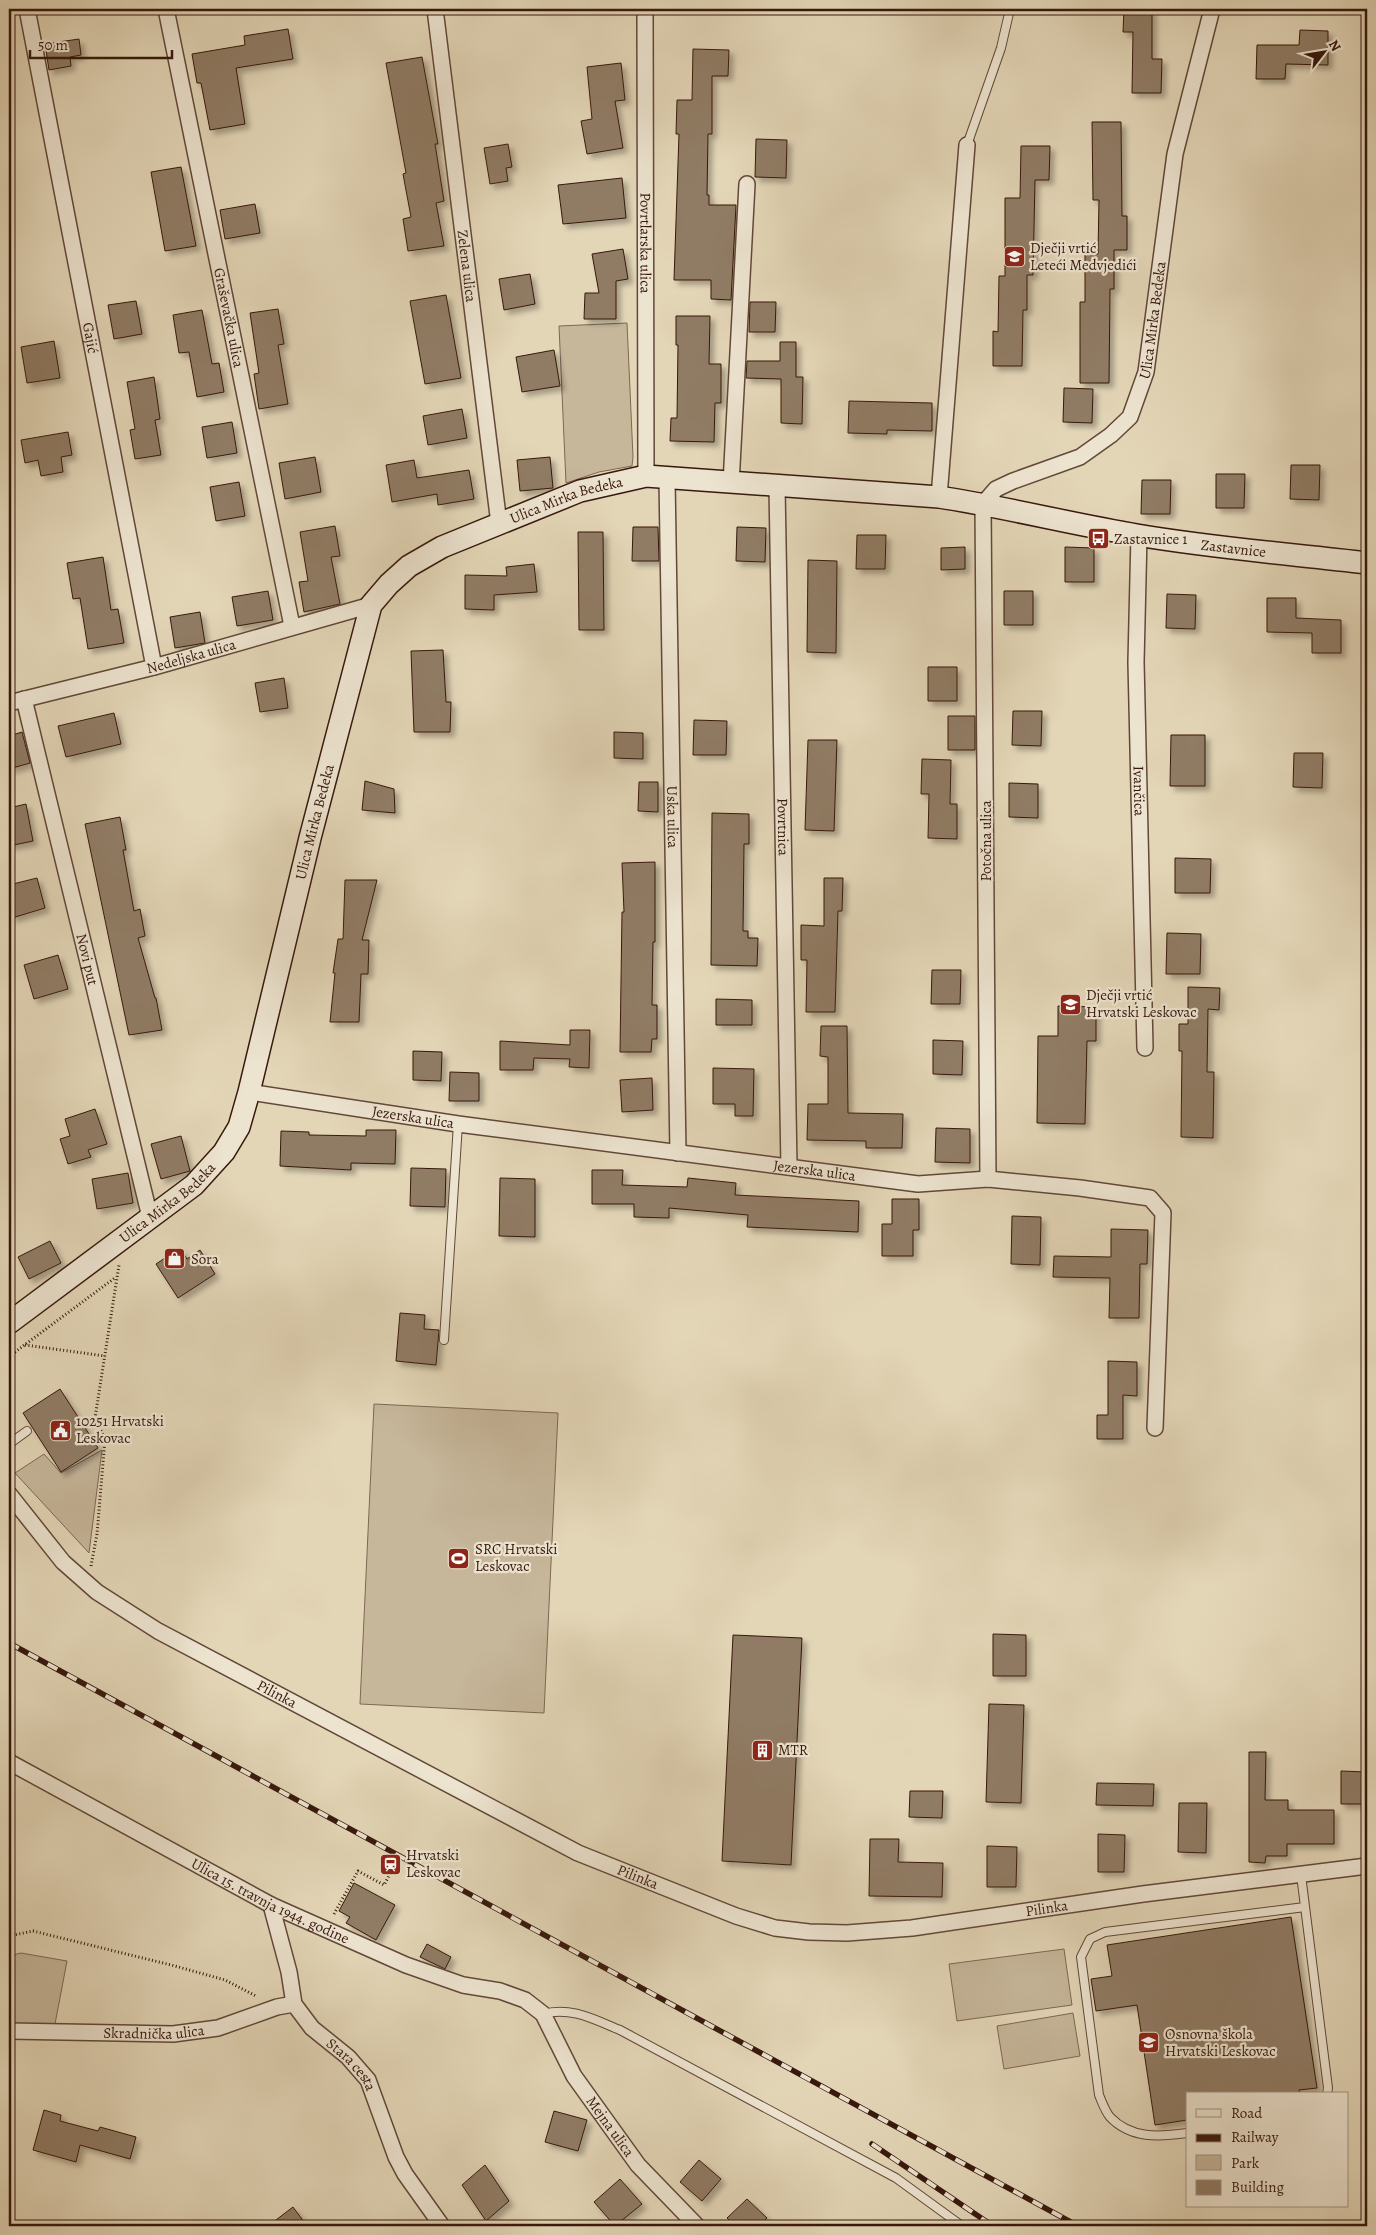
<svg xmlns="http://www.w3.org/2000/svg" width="1376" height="2235" font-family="Alegreya,serif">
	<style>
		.green { fill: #c6b69a; stroke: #7e6754 }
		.building { fill: #907b65; stroke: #37180d; filter: url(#shadow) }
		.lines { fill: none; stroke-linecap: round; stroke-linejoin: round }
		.lane-casing { stroke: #624838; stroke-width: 10 }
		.street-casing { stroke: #624838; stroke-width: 18 }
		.secondary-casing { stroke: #37180d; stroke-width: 24 }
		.path { stroke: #37180d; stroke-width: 3; stroke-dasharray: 1 2.5; stroke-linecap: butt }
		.lane { stroke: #ede4d0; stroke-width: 8 }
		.street { stroke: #ede4d0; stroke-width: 15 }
		.secondary { stroke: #ede4d0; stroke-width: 21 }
		.rail-casing { stroke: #37180d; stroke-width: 5.5 }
		.rail { stroke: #ede4d0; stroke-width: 4; stroke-dasharray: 11; stroke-linecap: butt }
		.labels { text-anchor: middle; stroke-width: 4.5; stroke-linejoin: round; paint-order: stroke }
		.street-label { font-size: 15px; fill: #37180d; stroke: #ede4d0 }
		.poi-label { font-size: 15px; fill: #37180d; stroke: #ede4d0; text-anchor: start }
	</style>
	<defs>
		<filter id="shadow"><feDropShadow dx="4.5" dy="4.5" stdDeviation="2.5" flood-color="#0004"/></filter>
	</defs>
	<rect width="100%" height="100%" fill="#e3d6b7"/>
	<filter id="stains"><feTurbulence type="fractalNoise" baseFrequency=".004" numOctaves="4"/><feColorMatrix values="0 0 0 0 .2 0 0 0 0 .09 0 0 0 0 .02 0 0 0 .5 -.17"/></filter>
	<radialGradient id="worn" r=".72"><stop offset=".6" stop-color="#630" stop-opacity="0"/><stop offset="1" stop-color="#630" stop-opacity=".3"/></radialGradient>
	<path class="green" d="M627,323l6,134 -1,9 -33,6 -33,11 -7,-157z
		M374,1404l184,9 -14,300 -184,-9z
		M102,1450l-13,103 -74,-80 29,-19 17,19z
		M1064,1949l8,56 -115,16 -8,-57z
		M21,1953l46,8 -12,63h-46v-68z
		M1073,2013l7,43 -76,13 -7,-43z"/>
	<path class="building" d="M1124,9h28v50h10l-1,34h-29l1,-61h-10z
		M288,29l5,30 -57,9 9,56 -35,6 -9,-47h-4l-5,-29 53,-9 -1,-9z
		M1300,30l28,1v34l-42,-1 -1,15h-29l1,-34h42z
		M79,39l2,16 -11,2 1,9 -22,4 -4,-26z
		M693,49l36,1 -1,26h-16v58h-4l-1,61h2v10h27l-5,95 -20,-1v-19h-37l5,-146h-3l1,-34h15z
		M422,57l16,87h-3l9,57 -8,2 8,43 -36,5 -5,-32 8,-2 -8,-43 3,-1 -20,-110z
		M621,63l4,37 -10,1 8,47 -36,6 -6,-33 11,-2 -5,-52z
		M1092,122h29l1,94h5v34h-13v39h-4l-1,94h-29v-81h5v-48h13l1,-54h-6z
		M756,139l31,1 -1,38 -31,-1z
		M508,144l4,23 -6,1 2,13 -18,3 -6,-36z
		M1021,146h29l-1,34h-14l-2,95h-6v35h-4l-1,56h-29v-35l5,1 1,-56h6v-78h15z
		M181,167l15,79 -31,5 -14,-79z
		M622,178l4,40 -63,6 -5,-39z
		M255,204l5,29 -35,6 -5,-29z
		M623,249l5,30 -12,2v38h-32l1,-26h14l-7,-39z
		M530,274l5,30 -31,6 -5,-31z
		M446,295l15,83 -36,6 -15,-83z
		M136,301l6,33 -28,5 -6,-34z
		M750,302h26l-1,30h-26z
		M278,309l6,35 -6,1 10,59 -29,5 -5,-35 5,-1 -9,-60z
		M202,310l10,54 7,-1 5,29 -27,5 -8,-45 -10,1 -6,-38z
		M676,316h34l-1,48h12v39h-6l-1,39 -44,-1 1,-23h6l1,-73h-2z
		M54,341l6,37 -33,5 -6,-36z
		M780,342h16v35h7l-1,47 -21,-1v-44l-35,-1 1,-17h33z
		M554,350l6,36 -38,6 -6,-35z
		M154,377l6,42 -5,1 6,35 -26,4 -5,-29 5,-1 -8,-47z
		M1064,388l29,1 -1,34 -29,-1z
		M849,401l83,2v28l-45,-1v4l-39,-1z
		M462,409l5,29 -39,7 -5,-29z
		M232,422l5,31 -30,5 -5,-31z
		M68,432l4,23 -11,2 2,15 -22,4 -3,-16 -13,3 -4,-23z
		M315,457l6,35 -36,7 -6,-36z
		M550,457l3,31 -33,3 -3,-31z
		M414,460l3,18 52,-8 5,29 -36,6 -1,-11 -45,8 -6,-37z
		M1291,465h29l-1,35 -29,-1z
		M1216,474h29l-1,34h-28z
		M1142,480h29l-1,34h-29z
		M239,482l6,34 -29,5 -6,-34z
		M335,526l5,30 -9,1 9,47 -36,8 -5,-30 9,-1 -8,-49z
		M633,527h25l1,34h-27z
		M737,527l29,1 -1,34 -29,-1z
		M578,532h25l1,98h-25z
		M857,535h29l-1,34h-29z
		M965,547v22l-24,1v-22z
		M1065,547l29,1v34h-29z
		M103,557l8,53 7,-1 6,34 -36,6 -8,-51 -7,1 -6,-36z
		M808,560l29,1 -1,92 -29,-1z
		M534,564l3,28 -43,3v15l-29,-1v-34l42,1 -1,-9z
		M268,591l5,29 -36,6 -5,-29z
		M1004,591h29v34h-29z
		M1167,594l29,1 -1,34 -29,-1z
		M1267,598h29v20l45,2v33h-29v-20l-45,-1z
		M200,612l5,31 -30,5 -5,-31z
		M443,650l3,52h5l-1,30h-36l-3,-81z
		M928,667h29v34h-29z
		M284,678l4,30 -28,4 -5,-29z
		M1013,711h29l-1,35 -29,-1z
		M114,713l7,31 -55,13 -8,-31z
		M948,716h27v34h-27z
		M694,720l33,1 -1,34h-33z
		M22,732l8,31 -21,6v-33z
		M614,732l29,1v26l-29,-1z
		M1171,735h34v51h-35z
		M808,740h29l-3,91 -29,-1z
		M1294,753h29l-1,35 -29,-1z
		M922,759l29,1 -1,44h7v35l-29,-1 1,-44h-8z
		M365,781l29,8 1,24 -33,-3z
		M639,782h19v30l-20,-1z
		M1009,783l29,1v34l-29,-1z
		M26,804l7,37 -24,5v-38z
		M712,813l37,1v30h-5l-1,87h5v7h10l-1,28 -46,-1z
		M120,817l6,33h-3l11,61 6,-2 5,27 -7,2 17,60h1l6,32 -33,5 -44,-211z
		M1175,858l36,1 -1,34h-35z
		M655,862v80h-2l-1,63h5v34h-5l-1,13h-31l2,-140h2l-2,-49z
		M37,878l8,30 -33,10 -3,-12v-21z
		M824,878h19l-1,33h-4l-3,101h-29l1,-52h-6v-35l23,1z
		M345,880h32l-15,60h7l-1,34h-7l-2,48h-29l5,-49h-2l5,-34h5z
		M1167,933l34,1 -1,40h-34z
		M58,955l10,34 -34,10 -10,-34z
		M932,970h29l-1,34h-29z
		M1188,987l32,1 -1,22 -11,-1 -1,63h7l-1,66 -32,-1 1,-86h-3v-27h9z
		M716,999l36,1v25h-36z
		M1058,1006l38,1v34h-9l-2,83 -48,-1 1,-87h20z
		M821,1026h26l1,87 55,1 -1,34h-36v-7l-59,-1 1,-36h20v-47l-8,-1z
		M570,1030h20l-1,38 -20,-1 1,-8 -36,-1 -1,12h-33v-29l70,4z
		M933,1040l30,1 -1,34 -29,-1z
		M413,1051l29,1 -1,29 -28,-1z
		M713,1068l41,1 -1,47h-18v-12h-22z
		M450,1072l29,1v28h-30z
		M652,1078l1,32 -31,2 -2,-32z
		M95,1109l12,35 -19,6 3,7 -23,7 -8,-25 10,-3 -5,-17z
		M936,1128l34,1v34l-35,-1z
		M366,1130h30l-1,34 -44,-1v7l-71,-4 1,-35 28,1v3l57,1z
		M181,1136l9,35 -29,8 -10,-35z
		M411,1168l35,1 -1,38 -35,-1z
		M592,1170h31l-1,15 65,2 1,-9 48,5 -1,12 124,6 -1,31 -111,-5 1,-12 -79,-7v10l-35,-1v-13h-42z
		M128,1173l5,30 -36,6 -5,-30z
		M500,1178l35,1v58l-36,-1z
		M892,1199h27v31h-6v26h-31v-32h10z
		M1012,1216l29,1 -1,48 -29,-1z
		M1111,1229l37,1 -1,34h-7l-1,54h-30l1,-40 -57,-1 1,-21 57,1z
		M50,1241l11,22 -32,16 -11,-22z
		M180,1248l7,11 13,-9 15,24 -37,24 -22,-34z
		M400,1313l25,2 -1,14 15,1 -3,35 -40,-4z
		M1108,1361l29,1v34l-14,-1v44h-26v-24h11z
		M60,1389l38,59 -37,24 -38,-59z
		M993,1634l33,1v41h-33z
		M733,1635l69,3 -11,227 -69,-4z
		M989,1704l35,1 -3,98 -35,-1z
		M1249,1752h17l-1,48h23v10h46v34h-47v12h-21l-1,7 -16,-1z
		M1341,1771l26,1v32h-26z
		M1097,1783l57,1 -1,22 -57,-1z
		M910,1791h33l-1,27 -33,-1z
		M1179,1803h28l-1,50 -28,-1z
		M1098,1834l27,1 -1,37h-26z
		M870,1839h29l-1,23 45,1 -1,34 -73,-1z
		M987,1846l30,1 -1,40h-29z
		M354,1883l41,22 -19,35 -30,-17 4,-6 -11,-6z
		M1291,1917l26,171 -18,2 1,4h-113v26l-32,5 -18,-120 -41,6 -5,-32 21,-3 -5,-31z
		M427,1944l24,13 -6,12 -25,-12z
		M44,2110l17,5 -1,6 38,10 2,-4 36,10 -6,22 -50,-14 -4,17 -43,-12z
		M554,2111l33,9 -9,31 -33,-9z
		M699,2160l22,19 -19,22 -22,-19z
		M485,2165l24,36 -23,20 -24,-36z
		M620,2179l22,25 -27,22 -21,-24z
		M747,2199l20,19 -8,8h-24l-8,-8z
		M293,2207l14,19h-39z"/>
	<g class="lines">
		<defs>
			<path id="lane" d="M967,145l34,-97 9,-39
				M444,1340l14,-216
				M9,1444l18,-13
				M1301,1875l27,213 -1,6
				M543,2014c28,-8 52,6 77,16l276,148 66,48
				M1187,2133c-28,4 -56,6 -77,-16 -5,-6 -8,-15 -11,-22l-18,-138 9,-18 15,-7 200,-25"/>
			<g id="street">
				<path id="s1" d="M27,9l127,658"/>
				<path id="s2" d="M166,9l126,617"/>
				<path id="s3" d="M435,9l64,515"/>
				<path id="s4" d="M645,9l1,467"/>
				<path id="s5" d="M667,479l11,674"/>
				<path d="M731,484l16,-300"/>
				<path id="s6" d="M777,487l12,680"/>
				<path d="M939,497l28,-352"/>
				<path id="s7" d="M1139,535l-3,127 9,386"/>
				<path id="s8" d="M24,699l124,510 1,10"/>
				<path id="s9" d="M9,703l145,-36 217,-62"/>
				<path id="s10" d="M249,1092l209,32 460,60 70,-5 92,9 70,10 13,15 -8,215"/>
				<path id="s11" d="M988,1179l-5,-675 13,-15 17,-8 67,-24 31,-22 19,-18 16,-45 29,-218 37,-145"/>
				<path id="s12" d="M9,1494l54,68 34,30 61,39 420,222 158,63 39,12 34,4 38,1 65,-5 231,-34 224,-28"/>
				<path id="s13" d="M9,1762l262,143 135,60 57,20 37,6 25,9 18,14 31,62 64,89 59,61"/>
				<path id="s14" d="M271,1905l18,67 5,32 18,24 36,29 20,23 28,77 9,17 37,52"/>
				<path id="s15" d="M9,2031l164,3 45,-6 59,-21 17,-3"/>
			</g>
			<g id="secondary">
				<path id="s16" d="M9,1323l185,-138 30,-33 15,-25 10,-35 61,-254 61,-233 18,-21 20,-18 33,-19 138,-56 66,-15 293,21c66,10 132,27 198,38 76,13 154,19 230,28"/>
			</g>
		</defs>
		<use href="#lane" class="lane-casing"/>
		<use href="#street" class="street-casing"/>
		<use href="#secondary" class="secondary-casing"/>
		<path class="path" d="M25,1345l80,11
			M9,1348l6,4 101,-75
			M91,1566l6,-32 8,-95 -10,-21 24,-153
			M334,1914l24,-43 26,14 12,-22
			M9,1936l24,-5 142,35 50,14 31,16"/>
		<use href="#lane" class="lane"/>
		<use href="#street" class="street"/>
		<use href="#secondary" class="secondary"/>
		<defs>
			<path id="rail" d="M9,1643l1069,583
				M872,2144l121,82"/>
		</defs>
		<use href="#rail" class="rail-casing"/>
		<use href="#rail" class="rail"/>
	</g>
	<defs>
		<symbol id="school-square" viewBox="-11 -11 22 22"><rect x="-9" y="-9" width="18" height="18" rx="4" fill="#8f2418" stroke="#ede4d0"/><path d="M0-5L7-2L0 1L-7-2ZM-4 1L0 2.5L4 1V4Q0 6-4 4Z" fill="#fff"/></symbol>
		<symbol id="bus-square" viewBox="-11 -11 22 22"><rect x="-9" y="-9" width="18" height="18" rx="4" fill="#8f2418" stroke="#ede4d0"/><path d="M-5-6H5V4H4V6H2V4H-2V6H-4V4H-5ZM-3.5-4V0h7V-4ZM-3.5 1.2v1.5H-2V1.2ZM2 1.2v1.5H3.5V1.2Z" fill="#fff"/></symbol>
		<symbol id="shop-square" viewBox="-11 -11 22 22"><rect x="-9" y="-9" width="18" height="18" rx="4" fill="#8f2418" stroke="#ede4d0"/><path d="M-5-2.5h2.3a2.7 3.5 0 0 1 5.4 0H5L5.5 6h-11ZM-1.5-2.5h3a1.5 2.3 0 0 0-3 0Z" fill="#fff"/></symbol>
		<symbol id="civic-square" viewBox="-11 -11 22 22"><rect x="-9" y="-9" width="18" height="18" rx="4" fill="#8f2418" stroke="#ede4d0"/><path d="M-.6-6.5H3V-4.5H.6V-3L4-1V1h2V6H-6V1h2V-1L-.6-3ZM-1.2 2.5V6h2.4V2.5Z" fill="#fff"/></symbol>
		<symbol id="stadium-square" viewBox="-11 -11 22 22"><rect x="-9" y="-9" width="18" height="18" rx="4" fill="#8f2418" stroke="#ede4d0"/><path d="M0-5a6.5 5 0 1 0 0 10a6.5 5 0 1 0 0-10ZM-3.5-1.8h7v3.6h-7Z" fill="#fff"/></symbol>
		<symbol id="building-square" viewBox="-11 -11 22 22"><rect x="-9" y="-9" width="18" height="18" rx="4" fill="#8f2418" stroke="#ede4d0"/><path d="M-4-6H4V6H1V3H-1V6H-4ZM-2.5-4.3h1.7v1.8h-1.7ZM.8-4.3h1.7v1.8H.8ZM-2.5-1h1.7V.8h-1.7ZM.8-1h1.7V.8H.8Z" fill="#fff"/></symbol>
		<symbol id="station-square" viewBox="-11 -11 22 22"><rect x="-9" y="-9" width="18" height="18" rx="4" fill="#8f2418" stroke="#ede4d0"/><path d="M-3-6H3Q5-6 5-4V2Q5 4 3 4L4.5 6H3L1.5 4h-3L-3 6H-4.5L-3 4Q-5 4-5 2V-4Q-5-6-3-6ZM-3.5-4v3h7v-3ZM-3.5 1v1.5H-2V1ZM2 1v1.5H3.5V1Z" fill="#fff"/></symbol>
	</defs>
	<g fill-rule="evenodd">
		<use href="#school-square" x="1002" y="244" width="25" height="25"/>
		<use href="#bus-square" x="1086" y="526" width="25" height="25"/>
		<use href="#school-square" x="1058" y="992" width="25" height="25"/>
		<use href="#shop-square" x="162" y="1246" width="25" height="25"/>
		<use href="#civic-square" x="48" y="1418" width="25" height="25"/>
		<use href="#stadium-square" x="446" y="1546" width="25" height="25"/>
		<use href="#building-square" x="750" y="1738" width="25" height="25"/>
		<use href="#station-square" x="378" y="1852" width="25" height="25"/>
		<use href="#school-square" x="1136" y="2030" width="25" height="25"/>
	</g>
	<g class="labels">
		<g class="street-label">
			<text dy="5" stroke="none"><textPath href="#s4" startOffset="234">Povrtlarska ulica</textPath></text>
			<text dy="5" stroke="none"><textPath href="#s3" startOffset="259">Zelena ulica</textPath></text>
			<text dy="5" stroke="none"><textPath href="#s2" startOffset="315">Graševačka ulica</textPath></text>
			<text dy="5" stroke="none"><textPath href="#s11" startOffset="949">Ulica Mirka Bedeka</textPath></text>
			<text dy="5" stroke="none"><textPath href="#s1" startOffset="335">Gajić</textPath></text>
			<text dy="5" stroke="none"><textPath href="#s16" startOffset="1069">Ulica Mirka Bedeka</textPath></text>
			<text dy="5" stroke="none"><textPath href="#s16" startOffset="1745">Zastavnice</textPath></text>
			<text dy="5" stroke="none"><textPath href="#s9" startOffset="188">Nedeljska ulica</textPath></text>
			<text dy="5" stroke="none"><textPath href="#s7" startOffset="256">Ivančica</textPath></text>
			<text dy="5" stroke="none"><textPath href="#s5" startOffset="338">Uska ulica</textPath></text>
			<text dy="5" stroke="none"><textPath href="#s16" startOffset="619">Ulica Mirka Bedeka</textPath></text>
			<text dy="5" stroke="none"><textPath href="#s6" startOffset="340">Povrtnica</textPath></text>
			<text transform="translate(986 841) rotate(-90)" y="5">Potočna ulica</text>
			<text dy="5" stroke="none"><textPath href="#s8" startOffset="268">Novi put</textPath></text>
			<text dy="5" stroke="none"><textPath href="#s10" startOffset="166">Jezerska ulica</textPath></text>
			<text dy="5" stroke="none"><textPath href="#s10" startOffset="571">Jezerska ulica</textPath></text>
			<text dy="5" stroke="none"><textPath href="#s16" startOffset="199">Ulica Mirka Bedeka</textPath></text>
			<text dy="5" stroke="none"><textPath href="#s12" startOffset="339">Pilinka</textPath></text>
			<text dy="5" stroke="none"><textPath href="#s12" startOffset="744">Pilinka</textPath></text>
			<text dy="5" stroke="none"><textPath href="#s13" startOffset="296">Ulica 15. travnja 1944. godine</textPath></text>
			<text dy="5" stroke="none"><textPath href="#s12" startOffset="1164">Pilinka</textPath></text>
			<text dy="5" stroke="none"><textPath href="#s15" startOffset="145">Skradnička ulica</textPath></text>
			<text dy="5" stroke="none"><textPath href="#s14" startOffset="186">Stara cesta</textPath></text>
			<text dy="5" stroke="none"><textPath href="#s13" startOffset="725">Mejna ulica</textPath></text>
		</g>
		<g class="poi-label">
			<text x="1030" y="253">Dječji vrtić<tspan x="1030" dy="17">Leteći Medvjedići</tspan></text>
			<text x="1114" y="544">Zastavnice 1</text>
			<text x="1086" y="1000">Dječji vrtić<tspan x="1086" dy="17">Hrvatski Leskovac</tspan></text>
			<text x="191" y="1264">Sora</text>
			<text x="76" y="1426">10251 Hrvatski<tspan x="76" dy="17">Leskovac</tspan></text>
			<text x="475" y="1554">SRC Hrvatski<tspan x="475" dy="17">Leskovac</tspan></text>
			<text x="778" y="1755">MTR</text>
			<text x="406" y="1860">Hrvatski<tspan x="406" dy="17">Leskovac</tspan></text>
			<text x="1165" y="2039">Osnovna škola<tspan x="1165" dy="17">Hrvatski Leskovac</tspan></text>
		</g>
	</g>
	<rect width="1376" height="2235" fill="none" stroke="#e3d6b7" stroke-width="30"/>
	<rect x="10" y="10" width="1356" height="2215" fill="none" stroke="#37180d" stroke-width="2.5"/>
	<rect x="15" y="15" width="1346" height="2205" fill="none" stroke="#37180d"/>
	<rect x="1186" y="2092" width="162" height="115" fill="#ede4d0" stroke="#a49282"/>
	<rect x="1196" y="2109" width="25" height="8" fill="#ede4d0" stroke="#a49282"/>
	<text x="1231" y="2118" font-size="15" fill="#37180d">Road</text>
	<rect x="1196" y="2134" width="25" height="8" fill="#37180d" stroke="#a49282"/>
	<text x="1231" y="2142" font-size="15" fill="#37180d">Railway</text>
	<rect x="1196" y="2155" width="25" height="15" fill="#c6b69a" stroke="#a49282"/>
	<text x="1231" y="2168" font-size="15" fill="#37180d">Park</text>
	<rect x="1196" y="2180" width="25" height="15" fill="#907b65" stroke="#a49282"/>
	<text x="1231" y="2192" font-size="15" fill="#37180d">Building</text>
	<g transform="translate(1324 52) rotate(59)" stroke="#ede4d0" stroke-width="4" paint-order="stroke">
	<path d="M0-4L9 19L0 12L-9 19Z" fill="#37180d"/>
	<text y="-8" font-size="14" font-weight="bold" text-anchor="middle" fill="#37180d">N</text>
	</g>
	<path d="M30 50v8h142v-8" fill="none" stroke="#37180d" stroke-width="2.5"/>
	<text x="38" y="50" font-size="15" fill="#37180d" stroke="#ede4d0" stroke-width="4" paint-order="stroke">50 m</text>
	<rect width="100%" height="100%" filter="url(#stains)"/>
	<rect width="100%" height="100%" fill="url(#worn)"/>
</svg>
